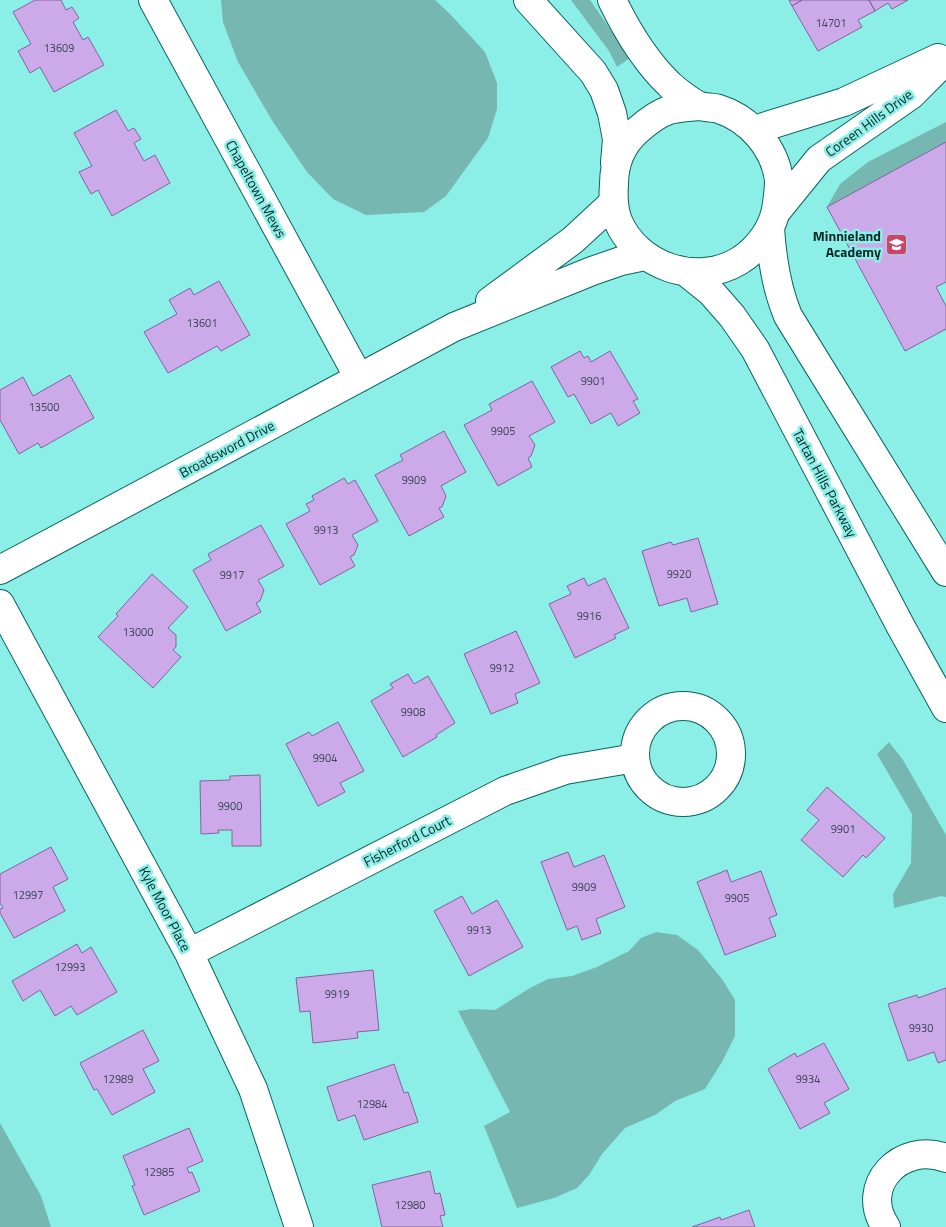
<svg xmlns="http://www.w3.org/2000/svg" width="946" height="1227" font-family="'Titillium Web',sans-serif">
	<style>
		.green { fill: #76b7b2 }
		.building { fill: #cca9e8; stroke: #84639d }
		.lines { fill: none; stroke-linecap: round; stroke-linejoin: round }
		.minor-casing { stroke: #0a635f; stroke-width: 30 }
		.tertiary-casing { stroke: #0a635f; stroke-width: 30 }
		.minor { stroke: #fff; stroke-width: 28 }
		.tertiary { stroke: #fff; stroke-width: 28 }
		.labels { text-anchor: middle; stroke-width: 5; stroke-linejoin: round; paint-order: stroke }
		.number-label { font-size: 11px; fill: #384856 }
		.street-label { font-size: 14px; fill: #072826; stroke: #8beee7 }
		.poi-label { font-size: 14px; font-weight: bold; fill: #072826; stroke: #8beee7; text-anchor: end }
	</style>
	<rect width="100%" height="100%" fill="#8beee7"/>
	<path class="green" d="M221,0h214l15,14 35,38 12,31v26l-9,29 -42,58 -22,16 -58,3 -33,-16 -26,-27 -34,-50 -35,-60 -15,-40z
		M571,0h19l40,58 -13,9 -8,-16z
		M946,122v20l-119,65 13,-23 28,-22z
		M889,742l14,18 43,75v62l-5,-1 -47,12 -1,-14 18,-31 1,-49 -35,-60z
		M656,932l21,3 21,15 24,29 13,21v36l-13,26 -17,27 -30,12 -20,14 -30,13 -23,26 -13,21 -12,13 -23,10 -37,10 -33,-82 26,-14 -52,-101 14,-2 23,1 35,-22 18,-9 24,-3 25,-9 32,-16 12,-13z
		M0,1123l41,73 10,31h-51z"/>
	<path class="building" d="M35,0h26l5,10 6,-3 7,11 -6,4 10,18 5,-3 16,28 -50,27 -14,-25 -10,6 -12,-22 13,-7 -18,-32z
		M789,0h13l-10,6z
		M802,0h67l6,11 -17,9 4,7 -44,24 -26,-45z
		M869,0h39l-16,9 -4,-6 -13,8z
		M116,110l12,21 6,-3 7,11 -7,4 10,18 11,-6 15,28 -58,33 -14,-26 -7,4 -12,-22 13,-6 -18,-33z
		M946,142v140l-10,5 10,19v23l-41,22 -78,-144z
		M219,281l31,54 -29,16 -4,-5 -49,27 -24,-41 33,-18 -8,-14 21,-12 4,7z
		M580,351l4,7 4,-2 3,6 19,-11 28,48 -5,2 7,12 -22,13 -7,-13 -20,11 -17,-30 -6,3 -17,-30z
		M70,375l24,43 -53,30 -3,-5 -19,11 -19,-34v-30l23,-13 10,19z
		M532,381l23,41 -26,14 6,9 -4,11 -3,2 4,9 -34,19 -34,-61 28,-15 -3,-6z
		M444,431l22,41 -25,14 5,10 -4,11 -3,1 5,9 -35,19 -34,-61 28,-15 -3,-5z
		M344,478l4,6 7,-4 23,41 -26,14 6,10 -4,10 -4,2 5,9 -35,19 -34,-61 24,-13 -4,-7 8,-4 -2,-4z
		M261,525l23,41 -26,14 6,10 -4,11 -4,2 5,9 -35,19 -33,-61 18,-10 -3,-6z
		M698,538l20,66 -27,8 -4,-14 -28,8 -17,-55 29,-9 2,3z
		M152,574l36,33 -20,21 8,7v12l-3,3 8,7 -28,31 -55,-51 20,-21 -2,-2z
		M584,578l4,8 17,-8 24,50 -15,7 2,3 -41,20 -26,-54 22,-10 -4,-8z
		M516,631l24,52 -25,11 3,9 -27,11 -27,-60z
		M408,674l6,10 14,-8 27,47 -19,12 1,2 -34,20 -32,-56 22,-13 -3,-4z
		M338,722l26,49 -24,12 5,9 -27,14 -32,-62 23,-12 3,4z
		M260,775l1,71h-29v-16h-14l1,3 -18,1 -1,-53 30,-1v-4z
		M827,787l58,51 -19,20 -3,-3 -20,22 -42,-37 18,-20 -12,-10z
		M51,847l17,32 -15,8 12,24 -51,27 -14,-25v-4l3,-1 -3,-5v-29z
		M568,852l6,15 30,-12 21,52 -29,12 5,14 -19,7 -5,-14 -10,4 -26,-68z
		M727,870l4,12 30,-11 16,44 -8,3 7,18 -51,19 -28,-73z
		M462,896l10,18 25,-14 26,47 -54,29 -35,-65z
		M77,944l5,9 9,-6 26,45 -40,23 -6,-9 -16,10 -15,-26 -17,11 -11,-20z
		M373,970l6,60 -22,2 1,6 -45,5 -3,-32 -10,1 -4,-34z
		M946,988v72l-8,3 -4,-11 -26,9 -20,-57 29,-9 1,3z
		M143,1030l16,31 -16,8 12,23 -43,23 -15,-26 -3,1 -14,-27z
		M824,1043l25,46 -25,14 6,10 -30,16 -32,-60 27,-16 2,4z
		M394,1064l10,29 4,-1 10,30 -54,18 -9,-25 -17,6 -11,-34z
		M189,1128l14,33 -16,7 2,5 3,-1 8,19 -56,24 -12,-29 3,-1 -12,-29z
		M430,1171l5,23 5,-1 5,22 -5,1 3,11h-61l-10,-42z
		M749,1210l6,17h-63l28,-10 1,3z"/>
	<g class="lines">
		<defs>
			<path id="minor" d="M153,0l206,378
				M754,130l90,-28 94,-44
				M776,212l43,-53 92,-64 35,-35
				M490,301l83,-61 40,-37
				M0,570l454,-243 138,-56 29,-10 24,-5
				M0,604l189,349 64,136 46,138
				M635 754a48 48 0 1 1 96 0a48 48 0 1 1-96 0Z
				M189,953l316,-162 60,-21 70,-12
				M886,1227c-28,-41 15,-86 60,-69"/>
			<path id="tertiary" d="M528,0l65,72 11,18 8,23 5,26 -2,24
				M612,0c14,29 34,62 57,84 6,6 23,19 31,22 6,2 13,1 19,3 31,10 56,39 60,71 0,8 -1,16 -2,23 -2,23 -18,46 -38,58 -43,26 -102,5 -121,-40 -5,-13 -5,-24 -4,-37 0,-22 8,-40 24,-54 9,-8 19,-16 31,-20 10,-3 21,-3 30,-4
				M770,228c2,31 6,59 18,88l158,256
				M686,272l25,20 21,24 23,33 146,278 45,81"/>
		</defs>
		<use href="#minor" class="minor-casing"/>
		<use href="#tertiary" class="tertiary-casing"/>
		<use href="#minor" class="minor"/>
		<use href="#tertiary" class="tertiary"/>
	</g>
	<defs>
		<symbol id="school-square" viewBox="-11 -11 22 22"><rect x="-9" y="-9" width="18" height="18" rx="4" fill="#d14266" stroke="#8beee7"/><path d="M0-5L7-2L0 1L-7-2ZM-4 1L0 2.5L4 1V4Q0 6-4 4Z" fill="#fff"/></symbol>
	</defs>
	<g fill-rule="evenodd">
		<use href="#school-square" x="884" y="232" width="25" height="25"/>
	</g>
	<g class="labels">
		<g class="number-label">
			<text x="831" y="27">14701</text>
			<text x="59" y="52">13609</text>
			<text x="202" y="327">13601</text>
			<text x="593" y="385">9901</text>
			<text x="44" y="411">13500</text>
			<text x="503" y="435">9905</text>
			<text x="414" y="484">9909</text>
			<text x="326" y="534">9913</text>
			<text x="679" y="578">9920</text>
			<text x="232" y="579">9917</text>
			<text x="589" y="620">9916</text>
			<text x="138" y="636">13000</text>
			<text x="502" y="672">9912</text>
			<text x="413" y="716">9908</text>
			<text x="325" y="762">9904</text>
			<text x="230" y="810">9900</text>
			<text x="843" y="833">9901</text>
			<text x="584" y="891">9909</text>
			<text x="28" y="899">12997</text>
			<text x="737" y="902">9905</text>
			<text x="479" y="934">9913</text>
			<text x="70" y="971">12993</text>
			<text x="337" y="998">9919</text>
			<text x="921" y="1032">9930</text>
			<text x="118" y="1083">12989</text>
			<text x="808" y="1083">9934</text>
			<text x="372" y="1108">12984</text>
			<text x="159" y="1176">12985</text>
			<text x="410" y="1209">12980</text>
		</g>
		<g class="street-label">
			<text transform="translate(869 123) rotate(-36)" y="5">Coreen Hills Drive</text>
			<text transform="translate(256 189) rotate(61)" y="5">Chapeltown Mews</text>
			<text transform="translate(227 449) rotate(-28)" y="5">Broadsword Drive</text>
			<text transform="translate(825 483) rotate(62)" y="5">Tartan Hills Parkway</text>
			<text transform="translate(407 841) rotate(-27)" y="5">Fisherford Court</text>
			<text transform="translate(165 909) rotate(62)" y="5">Kyle Moor Place</text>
		</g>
		<g class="poi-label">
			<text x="881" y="241">Minnieland<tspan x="881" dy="16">Academy</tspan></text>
		</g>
	</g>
</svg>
